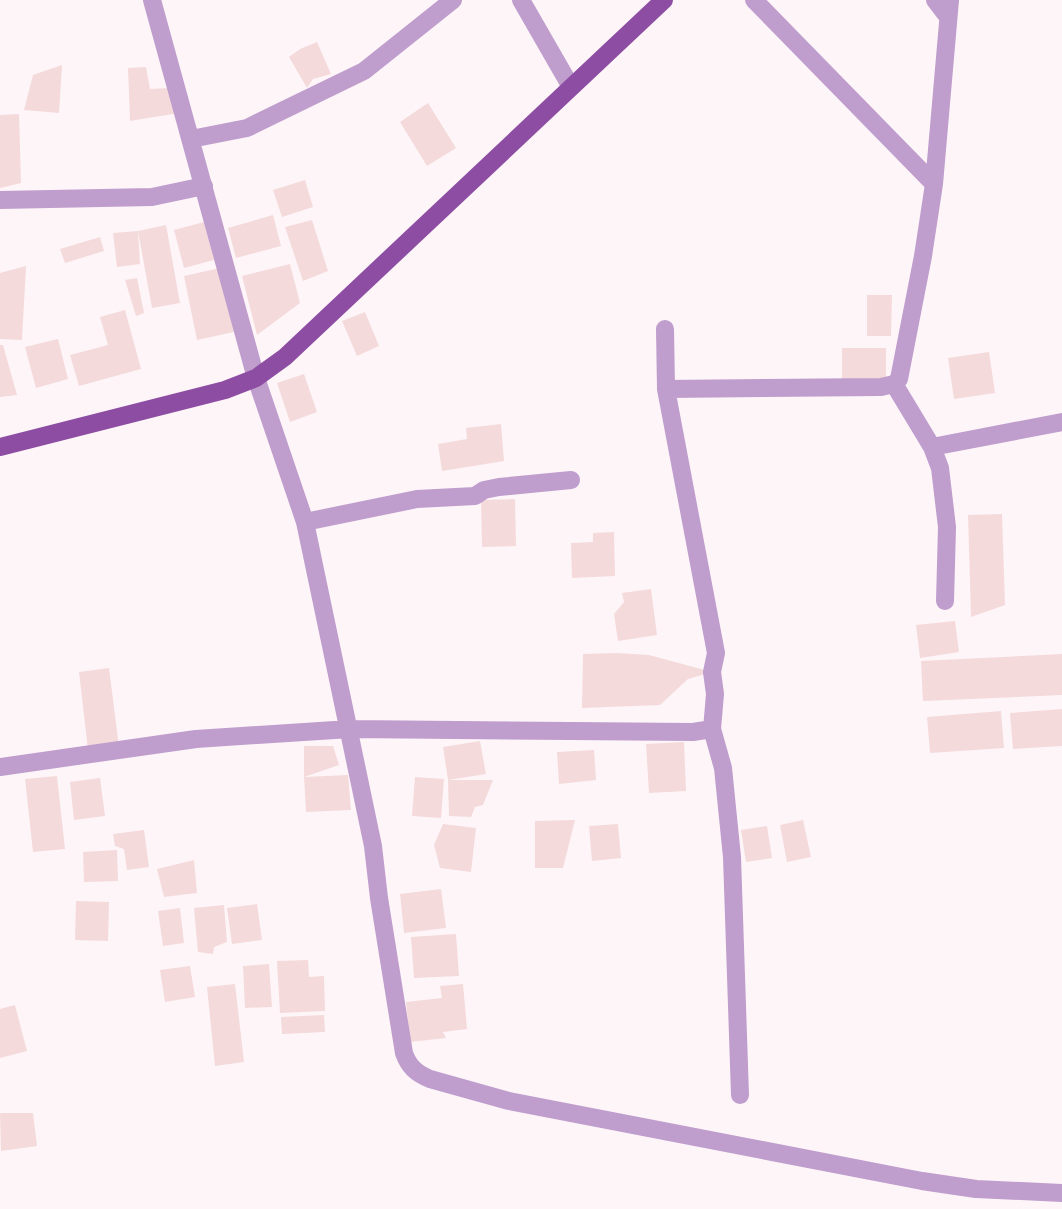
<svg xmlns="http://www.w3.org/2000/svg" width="1062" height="1209" font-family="'PT Serif',serif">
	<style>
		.building { fill: #f4dadb }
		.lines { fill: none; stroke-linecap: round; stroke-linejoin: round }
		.minor { stroke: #bf9dcc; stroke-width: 18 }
		.major { stroke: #8c4da3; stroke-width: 18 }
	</style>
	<rect width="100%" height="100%" fill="#fef5f9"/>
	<path class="building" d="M317,42l14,32 -18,5 -6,9 -18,-31 11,-8z
		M62,65l-3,48 -35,-3 9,-35z
		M146,67l4,22 22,-1 7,25 -49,8 -2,-53z
		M428,103l28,45 -29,18 -27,-44z
		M19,114l2,69 -21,5v-73z
		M305,180l8,27 -31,10 -9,-27z
		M273,215l8,31 -45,12 -8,-30z
		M312,220l16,51 -25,10 -18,-54z
		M204,222l10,38 -30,8 -10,-38z
		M166,225l14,78 -28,5 -14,-77 2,33 -23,3 -4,-34 25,-2z
		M100,237l4,14 -39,12 -5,-14z
		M290,264l10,39 -43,32 -15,-59z
		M26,266l-4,74 -22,-1v-66z
		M220,268l14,64 -37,8 -13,-64z
		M137,278l7,35 -8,3 -11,-36z
		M867,295h25l-1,41h-24z
		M125,310l16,59 -62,17 -9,-31 38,-10 -8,-28z
		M365,312l14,34 -22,10 -15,-35z
		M58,339l10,40 -32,9 -11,-41z
		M0,345h3l14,50 -17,2z
		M842,348h44v31h-44z
		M989,352l6,41 -41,6 -6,-41z
		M304,374l13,38 -27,10 -13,-39z
		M501,424l3,37 -62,10 -4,-27 29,-5 -1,-11z
		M515,499l1,47 -34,1 -1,-47z
		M1002,514l3,91 -34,12 -3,-102z
		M614,532l1,44 -43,2 -1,-35 22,-1v-9z
		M651,589l6,46 -39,6 -4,-27 10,-12 -2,-9z
		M955,621l4,31 -39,6 -4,-33z
		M616,653l33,2 63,17 -24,7 -28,26 -78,3 1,-54z
		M1062,654v41l-139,6 -2,-40z
		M109,668l10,79 -31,3 -9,-78z
		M1062,709v37l-49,3 -3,-36z
		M1001,711l3,37 -74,5 -3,-36z
		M480,741l6,33 -38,6 -5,-33z
		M684,742l2,49 -37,2 -3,-49z
		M304,746h29l6,19 -35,12z
		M594,750l2,30 -37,4 -2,-32z
		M348,775l3,35 -45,2 -2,-35z
		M57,776l8,73 -32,3 -8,-73z
		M415,777l29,2 -3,39 -29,-2z
		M100,778l5,38 -31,4 -4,-38z
		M448,780h45l-10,25 -8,2 -4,10 -22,-1z
		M575,820l-12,48h-28v-47z
		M803,820l8,37 -24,5 -7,-37z
		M443,824l33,4 -5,44 -31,-4 -6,-23z
		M618,824l3,34 -29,3 -3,-35z
		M767,826l5,32 -26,4 -5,-32z
		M144,830l5,37 -22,3 -3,-21 -9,-3 -2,-12z
		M117,850l1,31 -34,1 -1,-30z
		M194,860l3,33 -33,4 -7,-28z
		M441,889l5,39 -42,5 -4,-39z
		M76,901l33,1 -1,39 -33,-1z
		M257,904l5,36 -30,4 -5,-36z
		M224,905l3,37 -13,5 -1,7 -15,-2 -4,-44z
		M180,908l4,35 -21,3 -5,-35z
		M456,934l3,42 -45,2 -3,-41z
		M308,960l1,17 15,-1 1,35 -45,2 -3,-52z
		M269,964l3,43 -27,1 -2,-42z
		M190,966l5,31 -30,5 -5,-32z
		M235,984l9,78 -29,4 -8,-79z
		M463,984l4,45 -24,3 3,6 -36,4 -4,-40 36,-4 -2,-12z
		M15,1005l12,46 -27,7v-49z
		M324,1015l1,17 -43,2 -1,-17z
		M0,1113h33l4,33 -36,5z"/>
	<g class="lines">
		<path class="minor" d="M152,0l104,378 49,144 68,324 6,52 25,155c5,14 12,20 26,26l79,22 413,80 54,8 86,4
			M521,0l50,87
			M754,0l180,184
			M935,0l13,17
			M191,139l56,-11 117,-57 89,-71
			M0,200l152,-3 52,-11
			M894,384l38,63 8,21 7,59 -2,74
			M666,389l215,-2 13,-3 5,-5 24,-123 11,-72 16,-184
			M932,447l130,-25
			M305,522l112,-23 58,-3 9,-6 15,-3 72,-7
			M712,729l11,39 9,89 8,238
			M0,767l196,-28 154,-10 343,3 19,-3 3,-35 -3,-22 4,-19 -50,-264 -1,-60"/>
		<path class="major" d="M0,447l225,-57 31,-12 29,-21 379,-357"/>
	</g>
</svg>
